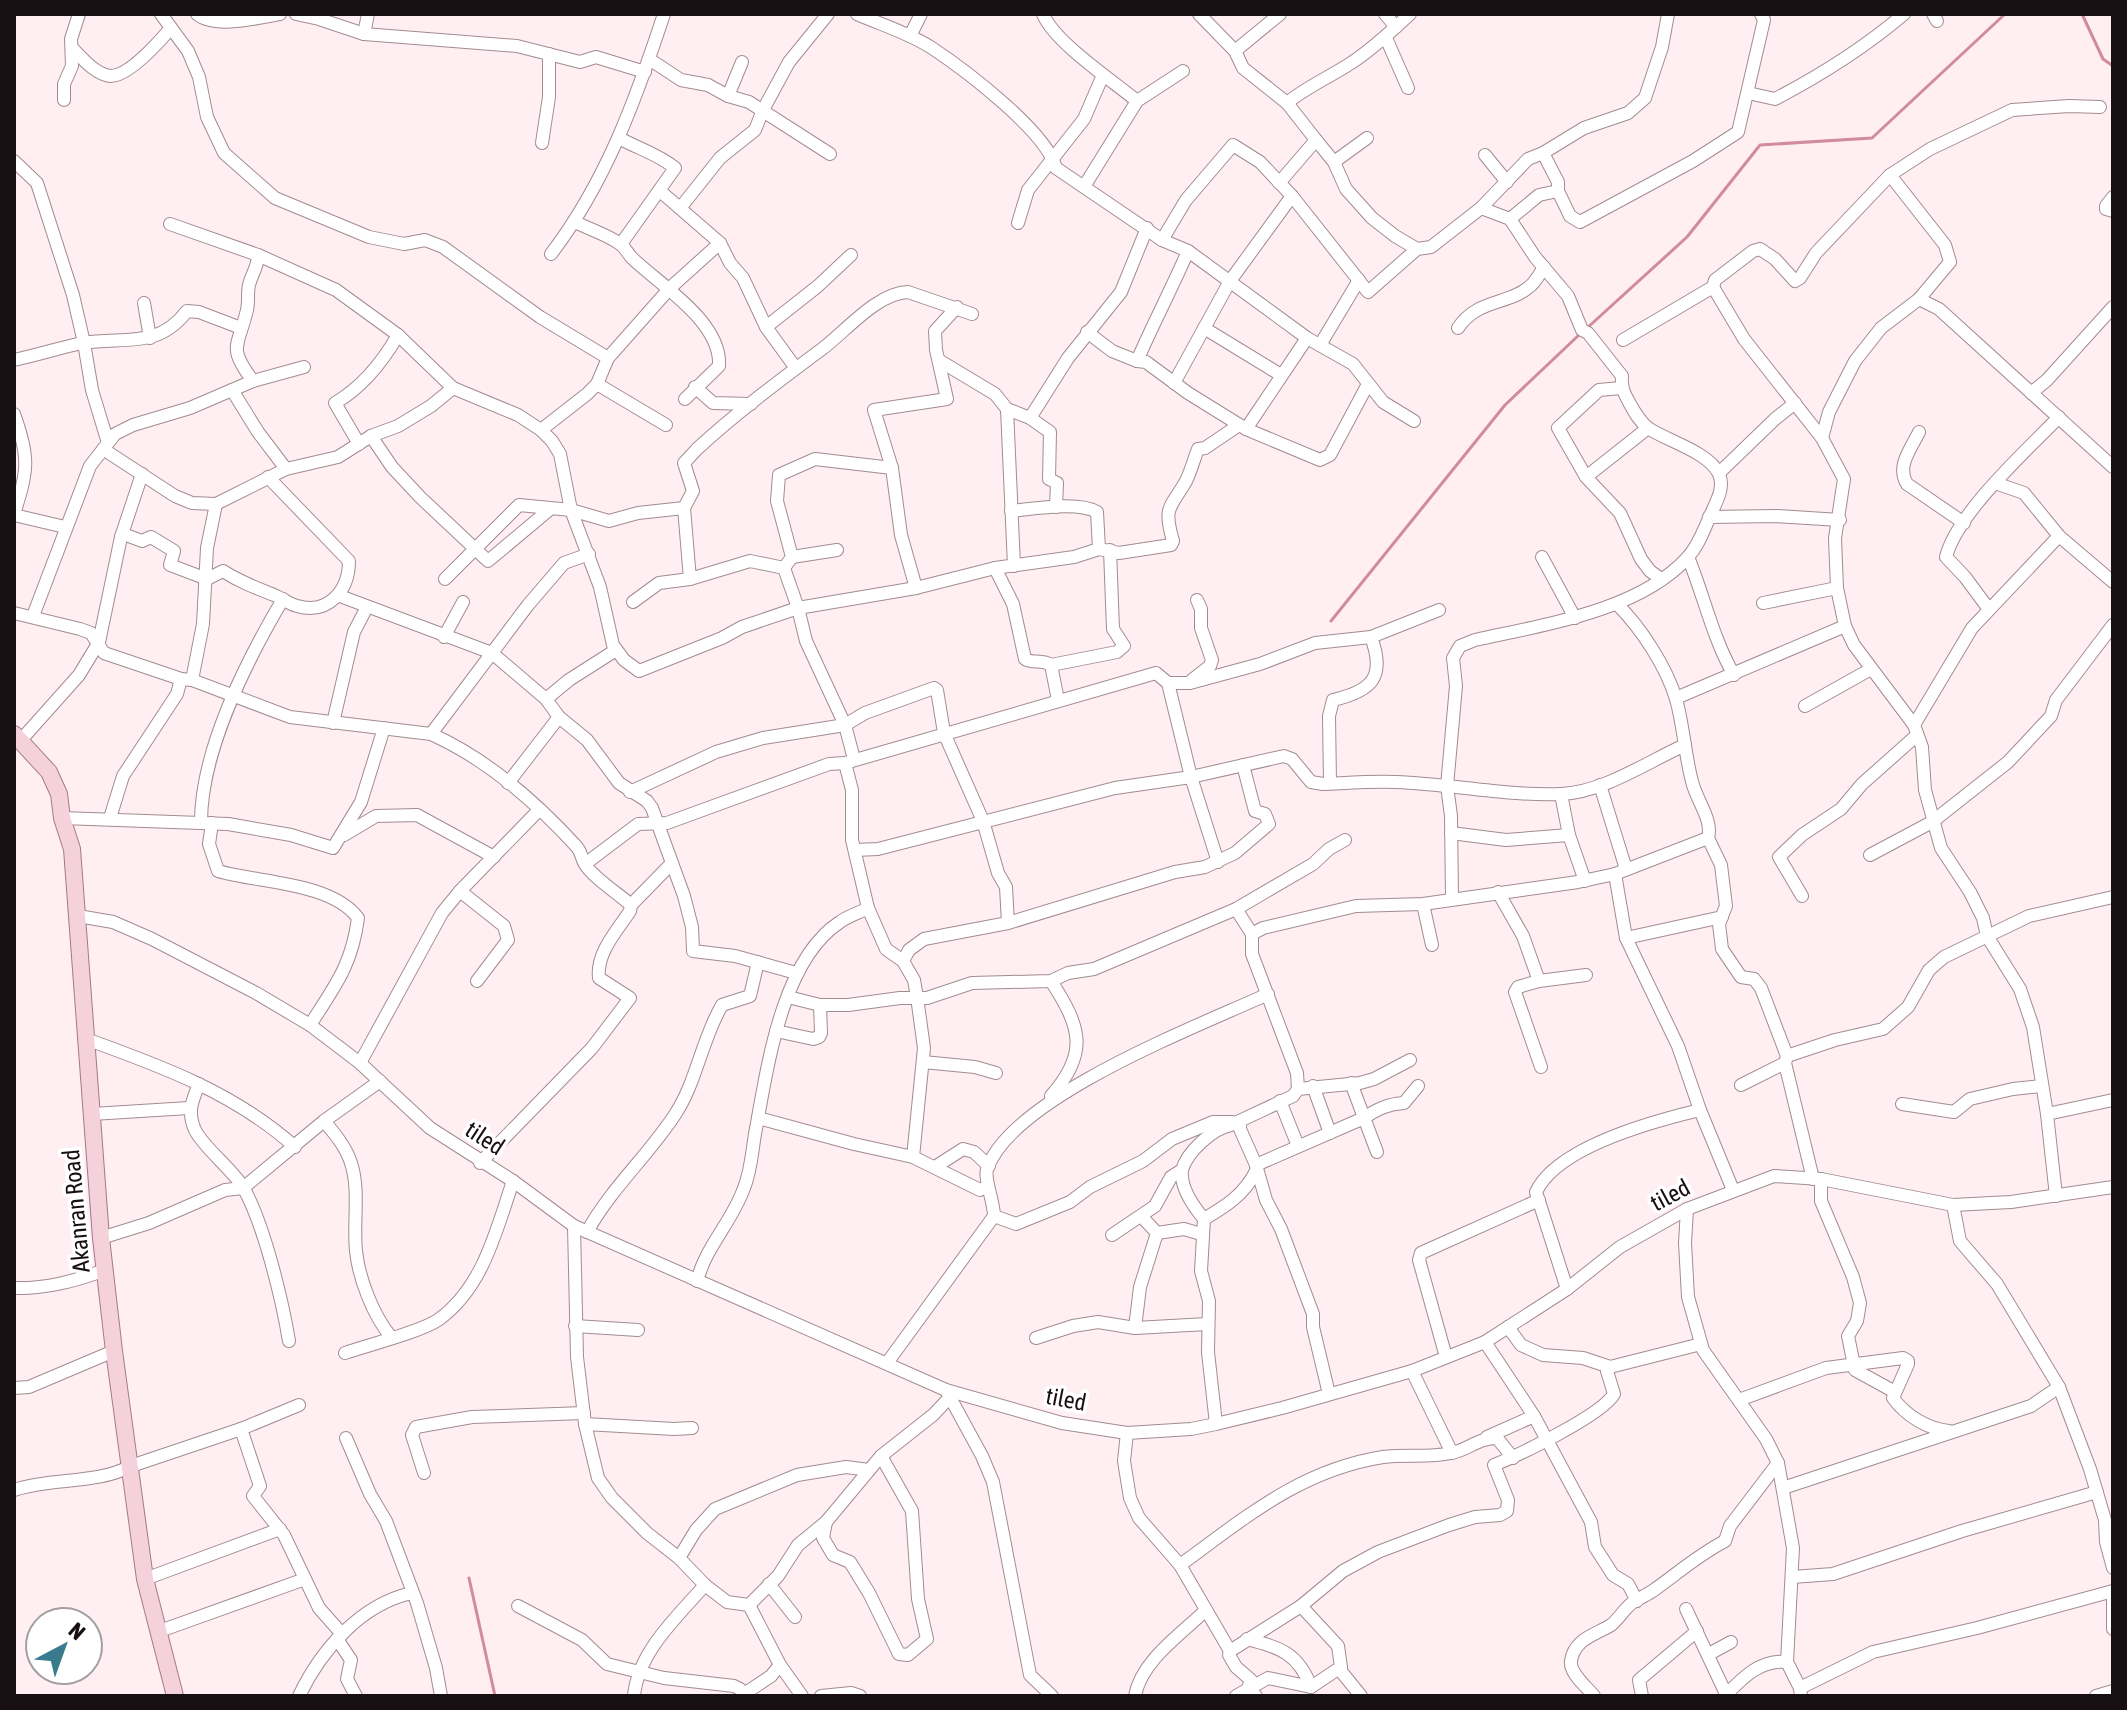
<svg xmlns="http://www.w3.org/2000/svg" width="2127" height="1710" font-family="'Asap Condensed',sans-serif">
<rect width="100%" height="100%" fill="#ffeff3"/>
<g fill="none" stroke-linecap="round" stroke-linejoin="round">
<g stroke="#d08b9f" stroke-width="3">
<path d="M2082 14 2103 59 2113 66"/>
<path d="M1586 329 1687 237 1760 145 1872 138 2005 14"/>
<path d="M1331 621 1505 405 1580 334"/>
<path d="M469 1578 495 1696"/>
</g>
<g stroke="#a38b91" stroke-width="14">
<g id="minor">
<path d="M161 14 188 51 199 77 207 117 224 153 275 198 369 237 404 244 425 240 443 247 540 317 608 358"/>
<path d="M197 14C214 29 258 18 280 14"/>
<path d="M296 14 319 19 364 34 517 46 580 62 596 57 645 72"/>
<path d="M857 14C882 25 909 33 932 48 965 70 1046 131 1056 168L1162 240 1188 251 1307 338 1353 364 1383 402 1414 421"/>
<path d="M1043 14C1054 42 1113 81 1137 101"/>
<path d="M1199 14 1235 51 1243 68 1287 103C1306 87 1330 77 1351 63 1373 49 1390 32 1410 14"/>
<path d="M1385 14 1396 27"/>
<path d="M1933 14 1937 21"/>
<path d="M364 34 368 14"/>
<path d="M910 36 921 14"/>
<path d="M1386 38 1408 88"/>
<path d="M73 49C83 59 95 74 110 76 128 77 159 42 171 28"/>
<path d="M1235 51 1280 14"/>
<path d="M649 59 681 80 708 85 728 96 749 102 830 154"/>
<path d="M1748 93 1775 99C1821 75 1864 48 1904 14"/>
<path d="M728 96 742 62"/>
<path d="M64 100V84L72 66 71 39 79 14"/>
<path d="M619 138C639 149 658 154 675 168L621 244"/>
<path d="M1316 140 1334 162 1346 189 1372 218 1395 236 1417 249 1431 247 1481 208 1528 159 1543 153 1584 128 1628 113 1645 98 1662 47 1668 14"/>
<path d="M542 143 549 97V54"/>
<path d="M1485 155 1507 182"/>
<path d="M14 161 37 183 73 295 84 343 92 390 108 443"/>
<path d="M1334 162 1367 138"/>
<path d="M1279 183 1316 140 1287 103"/>
<path d="M1085 185 1137 101 1183 71"/>
<path d="M660 191 720 243 730 263 743 278 766 327 795 367"/>
<path d="M1558 191 1570 216 1580 222 1693 161 1738 132 1764 20 1761 14"/>
<path d="M2113 197 2106 206V209L2113 211"/>
<path d="M681 207 720 158 755 130 763 110 789 62 828 14"/>
<path d="M1510 219 1539 195 1558 191V182L1543 153"/>
<path d="M575 222C589 229 608 235 620 244 625 247 628 254 632 258 660 285 722 322 719 366L685 399"/>
<path d="M1018 223 1028 190 1084 119 1103 75"/>
<path d="M170 224 258 255 336 290 398 335 453 388 518 415 541 430 552 441 560 454 571 510 600 587 613 645 624 660 639 671 722 638 742 627 798 608 916 588 995 568 1074 557 1099 549 1119 553 1171 545 1173 541C1163 506 1170 509 1186 481 1191 471 1194 459 1198 449L1205 448 1239 425"/>
<path d="M1162 240 1186 200 1233 145 1260 162 1292 196 1368 292 1417 249"/>
<path d="M1188 251C1172 288 1153 324 1137 361L1146 362 1188 393 1246 429 1320 460 1330 455 1368 384"/>
<path d="M551 254C606 182 636 99 664 14"/>
<path d="M1713 287 1744 339 1822 438 1844 479 1835 538 1837 588 1845 626 1854 645 1914 725 1922 747 1925 790 1941 848 1970 892 1983 918 1987 936 2020 989 2033 1027 2047 1114 2056 1196"/>
<path d="M1919 299 1939 309 2113 467"/>
<path d="M144 303 150 338"/>
<path d="M766 327 818 286 851 255"/>
<path d="M1204 328 1281 375"/>
<path d="M1458 328C1477 299 1508 305 1529 287 1535 283 1540 273 1544 267"/>
<path d="M1087 332 1112 351 1137 361"/>
<path d="M1623 340 1713 287 1715 280 1753 251 1760 249 1775 259 1795 281 1800 278 1816 253 1890 175 1930 149 2012 110 2069 106 2100 107"/>
<path d="M1320 345 1359 280"/>
<path d="M14 360C37 355 59 348 82 343 124 336 157 350 187 311L199 312 241 328"/>
<path d="M940 361 995 394 1007 409 1030 418 1050 432 1049 479 1057 483 1056 507"/>
<path d="M253 381C227 346 238 348 247 310 249 302 247 293 249 285 252 273 258 267 258 255"/>
<path d="M1174 383 1230 281 1292 196"/>
<path d="M597 384 666 425"/>
<path d="M695 387 713 403 751 404"/>
<path d="M1621 388 1599 390 1558 428 1586 477 1620 513 1641 559 1650 571 1661 579"/>
<path d="M232 390 258 432 286 469"/>
<path d="M2031 393 2047 380 2113 307"/>
<path d="M1007 409 1014 566"/>
<path d="M14 414C30 458 28 470 14 514"/>
<path d="M1030 418 1068 358 1121 292 1147 228"/>
<path d="M1246 429 1307 338"/>
<path d="M541 430 587 394 597 384 608 358 670 288 720 243"/>
<path d="M1919 432C1911 449 1896 466 1907 484L1964 523"/>
<path d="M371 436 392 467 420 497 488 561 549 510"/>
<path d="M1822 438 1829 412 1855 361 1881 328 1919 299 1950 262 1945 245 1890 175"/>
<path d="M359 444 335 403C361 388 383 361 398 335"/>
<path d="M103 449 175 496 192 503 216 504 286 469 338 457 371 436 398 426 431 406 453 388"/>
<path d="M1719 473 1775 419 1795 403"/>
<path d="M1586 477 1648 428"/>
<path d="M1995 483 2024 493 2059 536 2113 582"/>
<path d="M1011 511C1033 509 1078 501 1097 512L1099 549"/>
<path d="M14 515 65 527"/>
<path d="M1709 517 1776 516 1840 520"/>
<path d="M121 537 126 535 142 541 151 537 174 551 170 565 207 579 223 571C240 582 256 588 274 595 282 598 289 604 297 606 329 615 349 590 349 561L268 477"/>
<path d="M792 557 837 550"/>
<path d="M1542 557 1575 618"/>
<path d="M1688 557C1704 596 1713 639 1734 675"/>
<path d="M784 568 792 557 777 501 779 475 815 459 892 468"/>
<path d="M784 568 798 608 806 641 845 725 854 759"/>
<path d="M995 568 1013 604 1025 659C1033 664 1042 659 1051 665L1117 652 1124 646 1113 629 1110 550"/>
<path d="M445 579 519 505 571 510 609 521 638 513 684 508"/>
<path d="M690 579 684 508 693 491 684 463 697 449C736 413 779 381 822 349 846 331 877 293 908 292L972 314"/>
<path d="M916 588 901 535 892 468 874 410 947 399 936 350 935 331 957 307"/>
<path d="M340 596 492 653 546 699 559 717 587 740 619 783 647 801 652 808 684 896 692 927 693 951 735 956 796 973"/>
<path d="M633 602 659 583 690 579 750 561 784 568"/>
<path d="M1763 603 1837 588"/>
<path d="M1617 604C1641 628 1666 666 1676 699 1684 727 1685 758 1693 785 1698 802 1713 821 1708 838L1721 865 1726 906 1719 924 1722 949 1741 977 1754 979 1761 988 1787 1056 1785 1063 1813 1179"/>
<path d="M1988 608 1965 577 1946 557C1957 513 2026 451 2059 417"/>
<path d="M14 613 80 629 91 633 104 653 181 679 192 680 290 717 431 734C487 759 536 802 577 847 582 853 581 858 585 864 592 877 619 894 631 905"/>
<path d="M33 616 90 466 115 434 133 425 190 408 253 381 304 367"/>
<path d="M444 637 463 602"/>
<path d="M1051 665 1058 700"/>
<path d="M192 680 203 624 207 548 216 504"/>
<path d="M1192 680 1210 666 1212 660 1201 628V609L1197 600"/>
<path d="M1168 683H1190L1260 664 1315 643 1371 637 1439 610"/>
<path d="M1676 698 1845 626"/>
<path d="M546 699 569 680 616 650"/>
<path d="M1805 706 1871 669"/>
<path d="M333 723 354 632 367 607"/>
<path d="M1914 725 1972 628 2059 536"/>
<path d="M431 734 528 605 564 563 589 554"/>
<path d="M21 740 79 675 99 642 121 537 142 474"/>
<path d="M845 763 852 790V840L868 908 886 949 903 961 914 980 917 997 924 1048 913 1157"/>
<path d="M508 783 559 717"/>
<path d="M1330 783 1329 716 1333 700C1372 691 1386 677 1371 637"/>
<path d="M1600 785 1626 869"/>
<path d="M630 792 716 752 763 738 845 725 865 713 934 688 937 690 944 733 983 821 998 873 1006 887 1008 923"/>
<path d="M1561 794 1569 835 1585 881"/>
<path d="M62 818 228 824 291 835 333 848 361 802 384 728"/>
<path d="M110 818 123 776 177 694 181 679"/>
<path d="M201 822C201 751 247 660 283 599"/>
<path d="M212 823 209 844 218 871C259 883 331 882 358 918 352 965 335 986 310 1025"/>
<path d="M1451 833 1506 840 1569 835"/>
<path d="M344 835 376 816 417 815 494 857"/>
<path d="M855 850 878 849 1115 788 1191 777 1284 756 1292 759 1311 782 1323 784C1347 783 1372 781 1396 782 1452 784 1505 796 1561 794 1604 792 1647 762 1685 745"/>
<path d="M1870 855 1932 822 2008 762 2051 716 2056 700 2113 625"/>
<path d="M585 864 638 824 667 823 829 764 845 763 1156 673 1168 683 1191 777 1218 862"/>
<path d="M1615 874 1626 938 1678 1046 1700 1110 1733 1190"/>
<path d="M460 891 504 926 508 940 477 981"/>
<path d="M1498 892 1523 936 1539 981"/>
<path d="M1802 896 1779 857 1802 835 1841 809 1862 784 1916 736"/>
<path d="M1452 898 1451 816 1447 786 1456 686 1453 658 1460 646 1475 640C1542 625 1640 611 1688 557 1699 545 1704 529 1711 514 1716 502 1725 488 1719 474 1709 452 1667 441 1648 428 1640 422 1635 413 1630 404 1624 393 1621 388 1622 376L1588 333 1582 330 1568 296 1535 257 1510 219 1481 208"/>
<path d="M1423 904 1432 945"/>
<path d="M1236 909 1252 934V954L1297 1073 1298 1089"/>
<path d="M78 916 113 922 152 939 256 993 310 1025 360 1063 430 1128 513 1181 574 1226 946 1390 1062 1423 1127 1433 1191 1429 1216 1424 1282 1408 1412 1371 1485 1342 1567 1289 1620 1247 1687 1209 1774 1176 1821 1179 1953 1205 2011 1202 2113 1187"/>
<path d="M1252 934 1263 928 1356 906 1423 904 1578 882 1615 874 1708 838"/>
<path d="M1626 938 1722 917"/>
<path d="M903 961 909 950 924 939 1008 923 1175 872 1205 867 1235 853 1269 824 1265 814 1255 811 1243 765"/>
<path d="M788 997 820 1005H848L900 998H927L972 983 1051 981 1068 973 1094 969 1236 909 1313 864 1329 849 1345 840"/>
<path d="M776 1031 813 1039 819 1037 821 1033 820 1005"/>
<path d="M86 1039C161 1066 235 1093 295 1147"/>
<path d="M1787 1056 1835 1040 1883 1029 1908 1007 1929 970 1944 957 2029 916 2113 897"/>
<path d="M923 1062 975 1067 996 1073"/>
<path d="M360 1063 442 913 460 891 539 810"/>
<path d="M1541 1067 1515 992 1518 987 1539 981 1586 975"/>
<path d="M1351 1083 1377 1152"/>
<path d="M199 1084C192 1101 187 1112 195 1130 203 1147 231 1168 243 1187 264 1224 282 1299 289 1341"/>
<path d="M1741 1085 1785 1063"/>
<path d="M1313 1086 1330 1133"/>
<path d="M1051 1096C1089 1053 1081 1027 1051 981"/>
<path d="M1280 1101 1298 1146"/>
<path d="M1902 1104 1954 1112 1970 1099 2013 1089 2041 1086"/>
<path d="M92 1114 189 1108"/>
<path d="M2047 1114 2113 1100"/>
<path d="M758 1118 854 1144 913 1157 980 1190 988 1186"/>
<path d="M324 1121C335 1134 346 1147 351 1163 360 1190 353 1222 356 1251 359 1279 373 1315 391 1337"/>
<path d="M1240 1121V1129L1256 1165 1266 1200 1281 1229 1313 1314V1327L1329 1394"/>
<path d="M480 1163 592 1048 630 998 599 978C596 953 617 931 630 911L631 905 672 863"/>
<path d="M1256 1165 1364 1118C1377 1109 1388 1104 1404 1103L1418 1086"/>
<path d="M935 1167 963 1149 974 1152 989 1166"/>
<path d="M1182 1170C1180 1187 1193 1206 1204 1219L1201 1271 1209 1301 1208 1352 1216 1424"/>
<path d="M1821 1179V1201L1853 1277 1860 1303 1857 1321 1848 1336 1855 1370 1895 1392"/>
<path d="M1953 1205 1960 1241 1997 1284 2059 1387 2090 1469 2105 1520 2106 1542 2113 1568"/>
<path d="M1687 1209 1685 1243 1688 1297 1703 1350 1766 1439 1778 1463 1793 1548 1787 1662 1800 1688 1801 1696"/>
<path d="M994 1216 1016 1224 1070 1202 1090 1187 1143 1161 1172 1139 1213 1122H1232L1233 1124 1293 1096 1298 1089 1360 1083 1374 1079 1410 1060"/>
<path d="M1142 1217 1157 1233 1184 1229 1201 1234"/>
<path d="M1204 1219C1226 1206 1244 1195 1256 1171"/>
<path d="M574 1226 577 1357 585 1424 598 1478 612 1498 647 1533 679 1558 705 1585 727 1602 749 1605 780 1665 802 1696"/>
<path d="M587 1232C611 1188 649 1155 676 1113 697 1080 702 1039 722 1005L750 996 758 962"/>
<path d="M1112 1235 1155 1206 1171 1177 1182 1170C1187 1152 1213 1128 1231 1125"/>
<path d="M101 1238 149 1223 225 1190 243 1188 324 1121 380 1081"/>
<path d="M697 1281C706 1246 732 1222 744 1188 751 1171 752 1152 755 1134 767 1070 781 960 840 922 848 916 859 913 868 908"/>
<path d="M14 1288C46 1289 75 1281 105 1270"/>
<path d="M1567 1289 1536 1192C1557 1147 1654 1121 1700 1110"/>
<path d="M575 1326 638 1330"/>
<path d="M1508 1327 1521 1345 1543 1355 1583 1358 1610 1367 1701 1344"/>
<path d="M1135 1328 1140 1287 1157 1233"/>
<path d="M1036 1338 1073 1326 1098 1322 1135 1328 1207 1324"/>
<path d="M1485 1342 1534 1416 1591 1522 1595 1547 1613 1575 1628 1584 1637 1601"/>
<path d="M345 1353C368 1345 420 1332 438 1320 483 1288 496 1231 513 1181"/>
<path d="M1446 1357 1419 1260 1421 1253 1539 1200"/>
<path d="M887 1363 994 1216C994 1201 984 1180 987 1169 1013 1096 1199 1026 1268 994"/>
<path d="M1412 1371 1452 1453"/>
<path d="M14 1388 29 1387 114 1351"/>
<path d="M946 1390 982 1456 993 1482 1030 1675 1052 1696"/>
<path d="M1739 1400 1826 1368 1903 1358 1908 1361V1364L1893 1398C1906 1416 1928 1429 1949 1431"/>
<path d="M585 1424 674 1429 692 1428"/>
<path d="M241 1429 260 1486 253 1496 284 1535 319 1608 342 1634"/>
<path d="M1127 1433 1124 1461 1130 1498 1139 1518 1180 1565 1230 1651 1301 1606 1343 1571 1378 1552 1449 1525 1475 1517 1500 1515 1507 1511 1508 1500 1494 1465C1519 1455 1602 1415 1614 1394L1607 1371 1610 1367"/>
<path d="M1487 1437 1534 1416"/>
<path d="M346 1438 370 1494 386 1521 417 1603 436 1668 441 1696"/>
<path d="M424 1473 412 1435 416 1427 472 1417 584 1413"/>
<path d="M1783 1488 2031 1406 2059 1387"/>
<path d="M14 1490C53 1477 95 1485 131 1466L241 1429 299 1405"/>
<path d="M826 1522 823 1538 833 1555 850 1562 869 1593 899 1654 908 1655 927 1639 918 1599 912 1511 881 1456"/>
<path d="M679 1558 696 1530 715 1509 797 1475 846 1467 869 1470"/>
<path d="M1180 1565C1245 1518 1300 1470 1383 1457 1405 1454 1429 1458 1451 1453 1468 1450 1478 1438 1497 1438L1513 1458"/>
<path d="M1792 1577 1833 1574 1962 1531 2097 1492"/>
<path d="M145 1579 280 1529"/>
<path d="M769 1584 795 1617"/>
<path d="M2113 1595V1629"/>
<path d="M749 1605 778 1576 798 1545 826 1522 881 1456 933 1415 950 1397"/>
<path d="M518 1606 582 1640 607 1664 664 1678 734 1686 740 1689 744 1696"/>
<path d="M1301 1606 1338 1646 1341 1667 1311 1687"/>
<path d="M1686 1609 1726 1694"/>
<path d="M157 1632 305 1579"/>
<path d="M337 1639 351 1660 347 1679 356 1696"/>
<path d="M1247 1639C1281 1648 1298 1653 1311 1687"/>
<path d="M1230 1651 1229 1655 1236 1667 1251 1680 1248 1688 1256 1696"/>
<path d="M1709 1654 1731 1642"/>
<path d="M1340 1670 1361 1696"/>
<path d="M1800 1688 1873 1652 1977 1628 2113 1591"/>
<path d="M744 1694 771 1676 780 1665"/>
<path d="M299 1696C321 1650 361 1604 412 1593"/>
<path d="M634 1696C638 1652 677 1617 705 1585"/>
<path d="M821 1696 851 1693 860 1696"/>
<path d="M1135 1696C1141 1661 1181 1634 1206 1610"/>
<path d="M1236 1696 1268 1678 1311 1687"/>
<path d="M1594 1696C1587 1687 1569 1673 1571 1661 1574 1639 1595 1635 1611 1625 1618 1620 1624 1609 1632 1603 1639 1598 1647 1595 1654 1590 1678 1573 1698 1555 1725 1541L1730 1526 1778 1463"/>
<path d="M1642 1696 1639 1680 1697 1631"/>
<path d="M1725 1696C1743 1677 1761 1659 1787 1662"/>
<path d="M2096 1696 2113 1691"/>
</g>
</g>
<g stroke="#a37a85" stroke-width="18">
<path id="major" d="M14 734 49 772 59 794 62 818 72 849 101 1238 114 1351 145 1579 175 1696"/>
</g>
<use href="#minor" stroke="#fff" stroke-width="12"/>
<use href="#major" stroke="#f5d1db" stroke-width="16"/>
</g>
<g text-anchor="middle" dominant-baseline="central" stroke-width="7" stroke-linejoin="round" paint-order="stroke">
<g font-size="24" fill="#180f12" stroke="#fff">
<text transform="translate(485 1138) rotate(33)">tiled</text>
<text transform="translate(1670 1195) rotate(-28)">tiled</text>
<text transform="translate(76 1211) rotate(-95)">Akanran Road</text>
<text transform="translate(1066 1399) rotate(11)">tiled</text>
</g>
</g>
<rect width="2127" height="1710" fill="none" stroke="#180f12" stroke-width="32"/>
<g transform="translate(64 1646) rotate(41)"><circle r="38" fill="#ffffff" stroke="#a39fa0" stroke-width="2"/>
<path d="M0-6L14 30L0 20L-14 30Z" fill="#397b8c"/>
<text y="-12" font-size="22" font-weight="bold" text-anchor="middle" fill="#180f12">N</text>
</g>
</svg>
